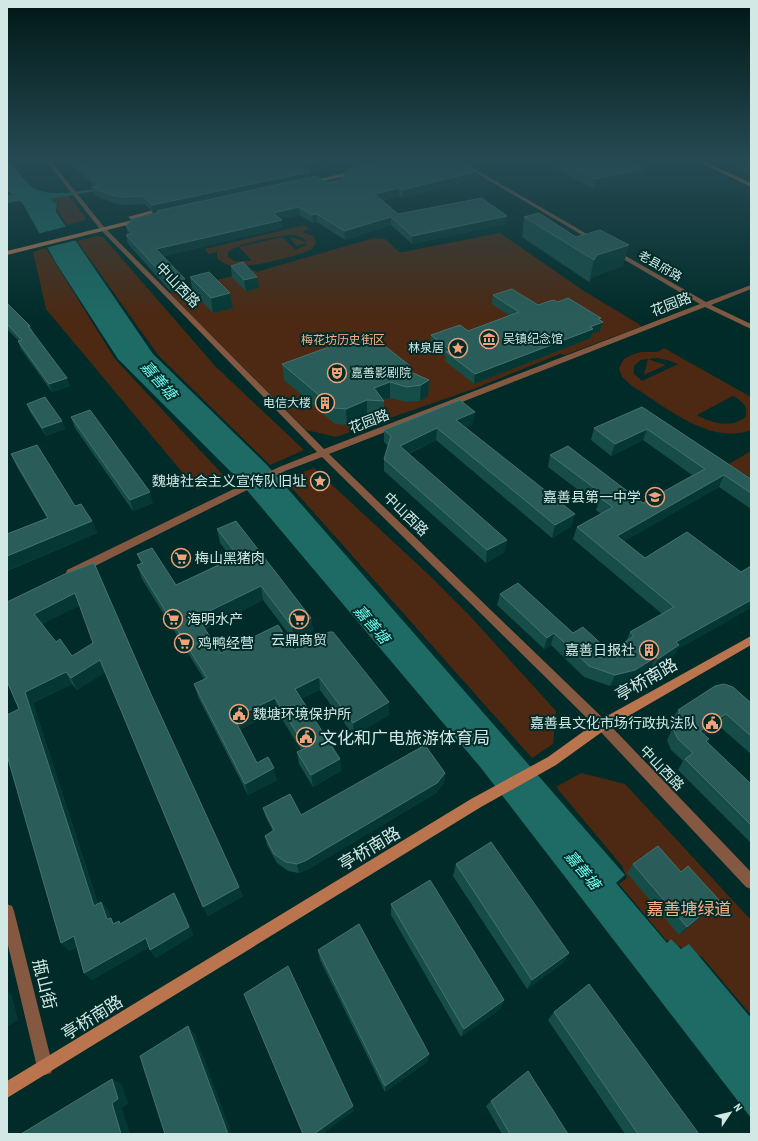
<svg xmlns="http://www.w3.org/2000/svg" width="758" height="1141" font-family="'Archivo Narrow','Noto Sans SC',sans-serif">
<rect width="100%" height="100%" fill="#002b28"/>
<g fill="#4d2812" fill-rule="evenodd">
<path d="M68 195 86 218V220L67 225 58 211V204L50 199Z"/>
<path d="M305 225 310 229 302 232 313 236 315 240C316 243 315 245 313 248 305 255 255 266 243 266 234 267 224 265 217 258V252L209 254 205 249ZM294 235 303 238 307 242 290 237 296 246 306 243V245L296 250 282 237 239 247 252 261H235L228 257V252C238 243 280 235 294 235Z"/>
<path d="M500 233 584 291 642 326 565 355 560 354 476 388 336 437 306 430 169 293 254 270 256 272 374 238 385 239 399 252H403Z"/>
<path d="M97 236 103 237 216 367 304 450 270 465 158 355 77 241Z"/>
<path d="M46 248 115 359 224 476 197 490 46 309 33 252Z"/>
<path d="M664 348 751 397V430C710 446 665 406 632 386L622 377 619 368 624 359 631 355 641 352H658ZM656 358 667 360 678 364 642 381 634 374V366L641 360ZM733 396C741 400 748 406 746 416 734 429 710 423 697 415Z"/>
<path d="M648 359 666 365 644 375Z"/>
<path d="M751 451V478L729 464Z"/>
<path d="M314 468 429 575 471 617 556 711 553 744 532 758 284 479Z"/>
<path d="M581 773 625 784 751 920V1015L702 957 666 940 619 884 627 878 622 866 556 787Z"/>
</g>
<path fill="#1d6b64" d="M7 161C18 167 24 184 36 189 59 200 98 185 125 186L50 199 57 204 56 212 153 354 267 465 625 875 616 883 667 943 671 939 681 949 689 944 751 1018V1118L481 768 235 476 118 359 56 263 23 204 7 190Z"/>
<path fill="#002b28" d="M68 226 77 240 45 248 37 234Z"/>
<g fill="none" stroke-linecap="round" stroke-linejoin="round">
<path fill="#1d6b64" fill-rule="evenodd" d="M33 191 38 192 40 195 38 198 7 203V195Z"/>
<g fill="#845841" fill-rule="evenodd">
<path d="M46 161H51L104 227 324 449 700 304 613 253V251H617L706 302 751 285V289L711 305 751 324V329L705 307 329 454 606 721 751 872V889L746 887 598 729 322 457 285 471 75 576H67L66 573 67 570 279 467 317 452 100 229Z"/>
<path d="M456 161H461L599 241 594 242Z"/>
<path d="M7 904 12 906 14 911 53 1067 51 1073 45 1075 39 1073 37 1067 7 941Z"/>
</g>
<g fill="#bb754e" fill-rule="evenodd">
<path d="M697 161H703L751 183V187Z"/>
<path d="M358 170 360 173 309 184 306 182Z"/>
<path d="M164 207 167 209 166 210 131 219 128 217Z"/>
<path d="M141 218 144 220 143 221 7 255V251Z"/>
<path d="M751 636V645L606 729 556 765 481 807 7 1098V1081L471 799 548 757 598 721Z"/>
</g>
</g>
<g fill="#164d48" fill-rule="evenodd">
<path d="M68 161H458L478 171 477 179 402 198 399 196 382 201 398 214 506 224 412 244 391 225 345 240 317 222 313 223 300 215 281 219 282 228 163 256 186 288 171 292 128 244 126 235H128L126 226 157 214V212L153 213 145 204 125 205 113 203 94 195 92 187 94 186ZM352 162V168L342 180 327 183 310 177 309 171Z"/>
<path d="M465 161H490L487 162V164L473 166Z"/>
<path d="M558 161H628L641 178 594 189 557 169Z"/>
<path d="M723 161H751V174Z"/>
<path d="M524 217 576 237 623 266 593 277 589 282 522 237Z"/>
<path d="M231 266 259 288 246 291 232 277Z"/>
<path d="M190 277 230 293 233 308 213 313 193 292Z"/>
<path d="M493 295 538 305 558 302 603 322 600 331 592 334 591 338 474 384 445 361 446 356 430 344 431 335 468 331 510 316 492 304Z"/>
<path d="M7 303 30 326 33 332 70 386 52 392 21 349 18 341H19L7 329Z"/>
<path d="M282 364 408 370 429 380 428 396 420 401 407 402 390 398 383 400 384 401V417L367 416 347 425 335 424 284 380Z"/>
<path d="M27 404 62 421 65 429 46 436 30 412Z"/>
<path d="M642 407 751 479V509L719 487 624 541 645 558 687 532 677 650 673 657 653 670 651 668 630 682 610 686 584 677 551 645 544 649 497 605 500 594 610 652 626 642 630 632 662 614 573 539 577 527 601 514 596 510 598 505 548 467 550 455 643 503 692 475 643 440 611 456 591 440 594 428Z"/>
<path d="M71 417 153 503 133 511 75 428Z"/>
<path d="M473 424 466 427 572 526 552 538 436 440 409 454 505 552 486 563 384 471V459L388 446 384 442V430Z"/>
<path d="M11 454 92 521 97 533 7 571V534L47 518 17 467Z"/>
<path d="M217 529 311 618 313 631 294 641 263 600 205 629 221 653 294 650 389 715 354 736 320 690 301 699 340 759 341 771 313 787 299 764 297 752 301 750 277 711 239 730 257 763 277 780 248 795 198 697 194 684 204 679 142 579 137 565 141 564 137 554 176 585 232 558 220 543Z"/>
<path d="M67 573 150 692 243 896 208 916 105 672 77 690 72 684 33 703 98 904 101 902 108 910 111 919 114 923 119 921 121 924 179 901 193 935 156 958 150 950 149 947 92 980 84 973 77 947 69 951 19 709 7 681ZM80 605 93 643 72 656 56 642 42 624Z"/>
<path d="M751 703V754L718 725 704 735 706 742 751 784V843L678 770 683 761 671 750 667 740 671 732 669 728 673 722 671 721 678 710Z"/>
<path d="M445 773 444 783 436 793 307 870 299 873 288 871 277 863 267 845 265 836 273 831 266 818 263 808 301 815Z"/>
<path d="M456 864 569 953 563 963 527 989 453 876Z"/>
<path d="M633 864 681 872 711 909 679 935 627 873Z"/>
<path d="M391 904 504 1000 500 1009 461 1037 391 915Z"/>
<path d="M318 950 428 1061 385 1092 320 960Z"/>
<path d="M554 1012 699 1134H625L548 1020Z"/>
<path d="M491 1101 568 1134H502L486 1106Z"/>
</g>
<g fill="#053834">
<path d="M319 161H356L300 173V165Z"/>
<path d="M360 161H395L352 170V163Z"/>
<path d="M474 161H490L487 162V164L473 166Z"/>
<path d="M643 168 641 178 594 189 596 179Z"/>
<path d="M478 171 477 179 402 198V190Z"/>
<path d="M310 172V179L157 211V212L153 213 152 205Z"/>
<path d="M399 188V196L375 202V194Z"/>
<path d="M299 207 300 215 274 221 273 213Z"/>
<path d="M317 214V222L313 223 312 215Z"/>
<path d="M507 216 506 224 412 244V236Z"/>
<path d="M391 217V225L345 240 344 231Z"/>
<path d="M282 220V228L158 258 156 249Z"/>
<path d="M629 245 623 266 593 277 589 282 594 260 597 255Z"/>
<path d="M257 277 259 288 246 291 244 280Z"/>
<path d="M185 279 186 288 171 292 170 283Z"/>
<path d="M230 293 233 308 213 313 211 298Z"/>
<path d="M601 318 600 323 603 322 600 331 592 334 591 338 474 384 475 374 590 327 598 319Z"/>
<path d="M67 378 70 386 52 392 49 384Z"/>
<path d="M429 380 428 396 420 401 421 385Z"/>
<path d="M390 382V398L380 401 374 388Z"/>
<path d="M367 400V416L347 425 346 409Z"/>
<path d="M475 412 473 424 455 432 456 420Z"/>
<path d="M62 421 65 429 46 436 42 428Z"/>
<path d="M437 428 436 440 400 458V446Z"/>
<path d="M647 429 643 440 611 456 615 444Z"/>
<path d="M724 475 719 487 613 548 617 536Z"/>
<path d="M150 492 153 503 133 511 130 500Z"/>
<path d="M575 514 572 526 552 538 555 525Z"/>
<path d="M92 521 97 533 8 570 7 568V556Z"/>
<path d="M507 540 505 552 486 563 487 550Z"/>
<path d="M261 586 263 600 201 630 197 617Z"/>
<path d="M75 593 81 605 40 625 34 614Z"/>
<path d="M751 600V608L677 650 673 657 653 670 658 659 676 642Z"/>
<path d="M311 618 313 631 294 641 292 627Z"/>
<path d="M554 633 551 645 544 649 547 638Z"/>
<path d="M656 657 651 668 630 682 610 686 615 675Z"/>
<path d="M100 660 106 672 77 690 71 678Z"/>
<path d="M66 672 72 684 33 703 101 914 94 906 25 692Z"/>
<path d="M319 677 320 690 297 701 295 689Z"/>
<path d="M275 698 277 711 237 731 234 718Z"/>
<path d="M389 702V715L354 736 353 723Z"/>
<path d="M726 714 718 725 693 742 700 731Z"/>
<path d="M340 759 341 771 313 787 311 775Z"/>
<path d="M274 768 277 780 248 795 245 784Z"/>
<path d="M445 773 444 783 436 793 307 870 299 873 297 864Z"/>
<path d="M239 887 243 896 208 916 203 907Z"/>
<path d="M174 893 179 901 193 935 156 958 150 950Z"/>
<path d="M719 900 711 909 679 935 687 927Z"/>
<path d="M101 902 108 910 111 919 117 926 119 932 107 919Z"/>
<path d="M74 936 82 944 69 951 61 943Z"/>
<path d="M146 938 152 946 92 980 84 973Z"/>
<path d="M569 953 563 963 527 989 532 980Z"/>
<path d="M7 991 12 995 18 1020 7 1027Z"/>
<path d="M504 1000 500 1009 461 1037 464 1029Z"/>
<path d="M188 1026 195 1034 232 1134H228Z"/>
<path d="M429 1054 428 1061 385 1092V1086Z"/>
<path d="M112 1079 122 1084 128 1104 122 1108 130 1134H121L112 1103Z"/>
<path d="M353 1106 354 1111 322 1134H314Z"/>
</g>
<g fill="#2a5d59" stroke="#45736f" fill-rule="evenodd">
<path d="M74 161H319L300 165 310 172 152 205 143 196 123 197 111 195 92 187 99 185Z"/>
<path d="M353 161H360L352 163Z"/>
<path d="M384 161H458L478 171 402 190 399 188 375 194 398 214 482 198 507 216 412 236 391 217 344 231 317 214 312 215 299 207 273 213 282 220 156 249 185 279 170 283 126 235 132 234 126 226 132 219 159 213 157 211 316 176 327 183 342 180 347 169Z"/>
<path d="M562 161H628L643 168 596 179Z"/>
<path d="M539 213 576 237 600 230 629 245 597 255 594 260 524 217Z"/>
<path d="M243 262 257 277 244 280 231 266Z"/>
<path d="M209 272 230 293 211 298 190 277Z"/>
<path d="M512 289 538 305 553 300 558 302 568 298 601 318 598 319 603 322 590 327 593 329 475 374 446 352 450 350 431 335 460 325 468 331 519 312 493 295Z"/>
<path d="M7 303 30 326H28L67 378 49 384 18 341 22 340 7 324Z"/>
<path d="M368 333 409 365 406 370 429 380 421 385 407 387 390 382 374 388 384 401 367 400 346 409 334 408 282 364Z"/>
<path d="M45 397 62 421 42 428 27 404Z"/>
<path d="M460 400 475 412 456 420 575 514 555 525 437 428 400 446 507 540 487 550 384 459 391 436 384 430Z"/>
<path d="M642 407 751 479V493L724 475 617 536 645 558 687 532 741 572 751 566V600L676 642 679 645 658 659 656 657 635 670 615 675 589 666 554 633 547 638 500 594 518 583 573 633 583 627 610 652 634 636 630 632 674 607 577 527 613 507 600 498 605 496 550 455 568 446 643 503 705 469 647 429 615 444 594 428Z"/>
<path d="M90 410 150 492 130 500 71 417Z"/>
<path d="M37 445 75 506 81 504 92 521 7 556V534L48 518 11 454Z"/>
<path d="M236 521 311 618 292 627 261 586 197 617 221 653 278 625 294 650 329 632H333L389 702 353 723 319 677 295 689 340 759 311 775 297 752 306 748 275 698 234 718 257 763 268 757 274 768 245 784 194 684 207 678 137 565 143 563 137 554 152 548 176 585 238 556 217 529Z"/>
<path d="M94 563 150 692 239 887 203 907 100 660 71 678 66 672 25 692 94 906 101 902 107 919 111 918 113 924 119 921 120 924 174 893 189 927 150 950 146 938 84 973 74 936 61 943 7 755V715L19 709 7 681V602L67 573ZM75 593 93 643 72 656 60 639 56 642 34 614Z"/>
<path d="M724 684 733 687 751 703V736L726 714 700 731 709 739 706 741 751 784V825L685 759 693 753 678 739 673 729 679 724 675 717 680 712 678 710 715 686Z"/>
<path d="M425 745 445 773 437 783 305 861 297 864 286 862 274 854 265 836 274 830 263 808 290 794 301 815Z"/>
<path d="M491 842 569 953 532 980 456 864Z"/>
<path d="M658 846 681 872 688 866 719 900 687 927 633 864Z"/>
<path d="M430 880 504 1000 464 1029 391 904Z"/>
<path d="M359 924 429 1054 385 1086 318 950Z"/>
<path d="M288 966 353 1106 314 1134H303L244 994Z"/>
<path d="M589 984 699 1134H638L554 1012Z"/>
<path d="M188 1026 228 1134H165L140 1056Z"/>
<path d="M528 1071 568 1134H510L491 1101Z"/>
<path d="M112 1079 118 1099 112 1103 121 1134H21Z"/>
</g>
<linearGradient id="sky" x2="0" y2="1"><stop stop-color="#001816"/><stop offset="0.5" stop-color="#264a53"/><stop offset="1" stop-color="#264a53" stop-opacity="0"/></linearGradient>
<rect width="758" height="321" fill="url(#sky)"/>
<defs>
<g id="museum-ring" transform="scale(1)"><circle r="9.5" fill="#002b28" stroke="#f0a279" stroke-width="1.5"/><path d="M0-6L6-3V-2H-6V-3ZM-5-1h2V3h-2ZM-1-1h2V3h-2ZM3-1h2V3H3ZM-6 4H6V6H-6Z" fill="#f0a279"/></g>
<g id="sight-ring" transform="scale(1)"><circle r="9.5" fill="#002b28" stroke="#f0a279" stroke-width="1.5"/><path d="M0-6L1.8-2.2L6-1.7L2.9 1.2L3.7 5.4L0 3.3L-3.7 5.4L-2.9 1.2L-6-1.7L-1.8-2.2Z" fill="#f0a279"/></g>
<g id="theatre-ring" transform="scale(1)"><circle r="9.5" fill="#002b28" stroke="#f0a279" stroke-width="1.5"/><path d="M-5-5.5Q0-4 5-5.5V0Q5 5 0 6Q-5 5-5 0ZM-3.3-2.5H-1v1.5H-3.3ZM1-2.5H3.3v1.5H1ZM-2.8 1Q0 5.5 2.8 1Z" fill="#f0a279"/></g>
<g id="building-ring" transform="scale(1)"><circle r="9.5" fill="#002b28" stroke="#f0a279" stroke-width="1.5"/><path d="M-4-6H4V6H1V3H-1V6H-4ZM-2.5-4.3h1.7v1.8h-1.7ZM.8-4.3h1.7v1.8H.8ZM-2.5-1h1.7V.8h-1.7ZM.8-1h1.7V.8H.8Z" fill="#f0a279"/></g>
<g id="school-ring" transform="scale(1)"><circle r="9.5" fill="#002b28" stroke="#f0a279" stroke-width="1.5"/><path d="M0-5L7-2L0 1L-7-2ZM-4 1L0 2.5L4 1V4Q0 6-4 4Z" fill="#f0a279"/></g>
<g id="supermarket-ring" transform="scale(1)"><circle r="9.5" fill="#002b28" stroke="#f0a279" stroke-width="1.5"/><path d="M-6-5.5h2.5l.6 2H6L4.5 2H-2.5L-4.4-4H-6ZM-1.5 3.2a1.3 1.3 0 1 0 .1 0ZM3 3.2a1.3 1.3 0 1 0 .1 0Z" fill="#f0a279"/></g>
<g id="civic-ring" transform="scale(1)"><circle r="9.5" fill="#002b28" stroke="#f0a279" stroke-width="1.5"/><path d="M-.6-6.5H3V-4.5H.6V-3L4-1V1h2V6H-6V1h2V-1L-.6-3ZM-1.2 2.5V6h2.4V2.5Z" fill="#f0a279"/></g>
</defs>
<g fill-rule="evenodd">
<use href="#museum-ring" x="489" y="339"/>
<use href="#sight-ring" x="458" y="348"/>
<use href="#theatre-ring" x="337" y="373"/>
<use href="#building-ring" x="325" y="403"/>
<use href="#sight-ring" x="320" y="481"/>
<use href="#school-ring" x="655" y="497"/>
<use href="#supermarket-ring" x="181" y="558"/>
<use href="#supermarket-ring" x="173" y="619"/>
<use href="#supermarket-ring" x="299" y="619"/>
<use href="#supermarket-ring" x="184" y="643"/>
<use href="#building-ring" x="649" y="650"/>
<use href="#civic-ring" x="239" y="714"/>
<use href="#civic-ring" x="712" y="723"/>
<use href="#civic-ring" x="306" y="737"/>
</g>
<g text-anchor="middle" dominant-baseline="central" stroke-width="4" stroke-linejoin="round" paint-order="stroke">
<g font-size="12" fill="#d2e8e5" stroke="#002b28">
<text transform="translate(660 266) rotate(30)">老县府路</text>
</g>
<g font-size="12" fill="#d2e8e5" stroke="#002b28" text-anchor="start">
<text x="503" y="339">吴镇纪念馆</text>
<text x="444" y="348" text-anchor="end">林泉居</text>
<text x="351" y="373">嘉善影剧院</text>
<text x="311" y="403" text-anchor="end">电信大楼</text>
</g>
<g font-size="12" fill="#f6af89" stroke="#002b28">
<text x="343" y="340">梅花坊历史街区</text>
</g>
<g font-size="14" fill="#d2e8e5" stroke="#002b28">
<text transform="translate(178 285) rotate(46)">中山西路</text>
<text transform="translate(671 304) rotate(-21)">花园路</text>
<text transform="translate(369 421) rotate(-21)">花园路</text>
<text transform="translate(406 514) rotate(44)">中山西路</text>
<text transform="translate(662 768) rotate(46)">中山西路</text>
</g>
<g font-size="14" fill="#d2e8e5" stroke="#002b28" text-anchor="end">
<text x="306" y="481">魏塘社会主义宣传队旧址</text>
<text x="641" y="497">嘉善县第一中学</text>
<text x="195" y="558" text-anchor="start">梅山黑猪肉</text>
<text x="187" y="619" text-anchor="start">海明水产</text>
<text x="299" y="640" text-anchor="middle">云鼎商贸</text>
<text x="198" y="643" text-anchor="start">鸡鸭经营</text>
<text x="635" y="650">嘉善日报社</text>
<text x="253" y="714" text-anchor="start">魏塘环境保护所</text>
<text x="698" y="723">嘉善县文化市场行政执法队</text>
</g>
<g font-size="15" font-style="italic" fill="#6ef9ec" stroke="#002b28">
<text transform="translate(159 380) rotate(49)">嘉善塘</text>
<text transform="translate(372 624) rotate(49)">嘉善塘</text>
<text transform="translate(583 870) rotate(50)">嘉善塘</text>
</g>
<g font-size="17" fill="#d2e8e5" stroke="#002b28">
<text transform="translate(646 679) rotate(-30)">亭桥南路</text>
<text transform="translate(369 848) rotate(-31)">亭桥南路</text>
<text transform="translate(45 984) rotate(76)">甁山街</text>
<text transform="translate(92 1017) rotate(-32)">亭桥南路</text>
</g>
<g font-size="17" fill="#d2e8e5" stroke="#002b28" text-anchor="start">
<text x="320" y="737">文化和广电旅游体育局</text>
</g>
<g font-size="17" fill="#f6af89" stroke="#002b28">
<text x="689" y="908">嘉善塘绿道</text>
</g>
</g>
<rect width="758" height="1141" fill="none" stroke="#d2e8e5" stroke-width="16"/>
<g transform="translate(730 1113) rotate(55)" stroke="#002b28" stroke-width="3" paint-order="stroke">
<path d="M0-3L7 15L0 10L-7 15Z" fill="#d2e8e5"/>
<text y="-6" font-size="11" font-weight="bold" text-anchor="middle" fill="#d2e8e5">N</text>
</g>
</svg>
